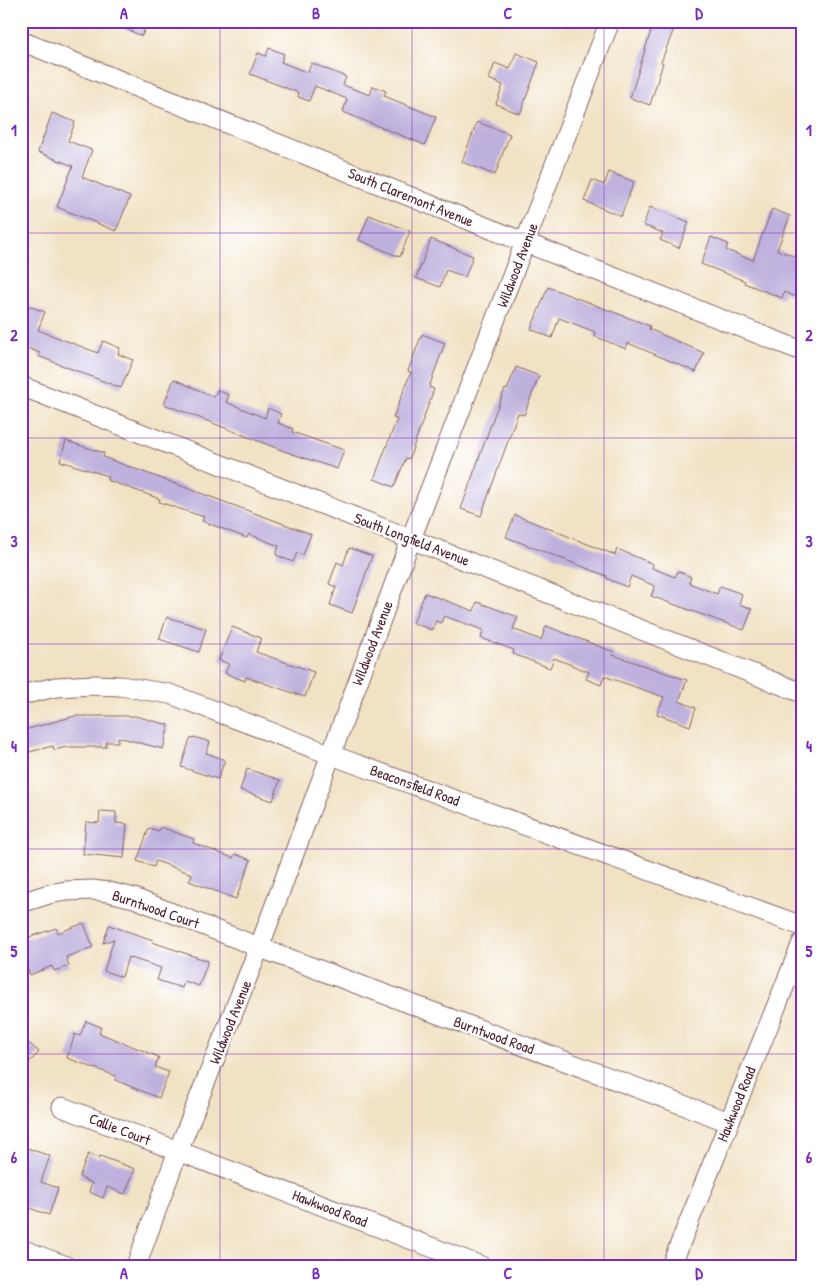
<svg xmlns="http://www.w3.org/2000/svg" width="823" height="1287" font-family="'Patrick Hand',sans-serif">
<rect width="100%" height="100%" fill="#fff"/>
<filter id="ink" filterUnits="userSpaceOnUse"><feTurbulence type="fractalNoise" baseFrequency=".02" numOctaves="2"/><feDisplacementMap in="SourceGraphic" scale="10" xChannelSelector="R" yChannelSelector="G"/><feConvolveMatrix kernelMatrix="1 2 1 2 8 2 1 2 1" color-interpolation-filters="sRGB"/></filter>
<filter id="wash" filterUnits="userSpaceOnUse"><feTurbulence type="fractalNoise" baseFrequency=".0096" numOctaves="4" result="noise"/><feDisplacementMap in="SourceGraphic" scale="20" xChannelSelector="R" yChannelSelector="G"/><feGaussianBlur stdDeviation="1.12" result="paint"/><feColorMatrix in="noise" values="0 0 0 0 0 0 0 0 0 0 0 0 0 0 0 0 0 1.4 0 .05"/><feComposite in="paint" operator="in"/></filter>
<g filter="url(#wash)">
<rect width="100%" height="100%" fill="#f1e2c4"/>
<g id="blocks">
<g fill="#beb1dd">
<path d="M107 21H148L142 36Z"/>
<path d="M654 21H677L661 62 663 63 650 105 630 98Z"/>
<path d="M269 48 284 54 281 62 308 73 311 63 346 77 343 85 370 95 373 86 386 91 384 96 436 117 425 145 343 112 347 99 315 86 309 101 298 97 299 93 250 74 258 53 266 56Z"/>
<path d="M516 53 539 62 520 114 496 104 503 85 489 79 495 63 510 69Z"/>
<path d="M52 113 75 122 68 141 92 150 82 177 130 197 116 231 57 207 73 166 38 152Z"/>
<path d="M477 122 510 134 495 175 462 162Z"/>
<path d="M609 172 634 182 621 216 584 201 592 180 604 185Z"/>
<path d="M650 207 689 222 679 248 660 240 663 233 643 225Z"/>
<path d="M772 209 790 216 777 250 802 259V299L784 292 782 298 744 283 745 281 701 264 711 237 728 244 726 250 753 260Z"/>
<path d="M369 215 410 231 400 257 359 240Z"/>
<path d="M431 239 473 256 465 277 446 270 440 287 416 278Z"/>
<path d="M548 287 650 326 649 329 704 353 696 372 628 343 626 349 594 336 595 332 559 318 552 338 531 329Z"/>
<path d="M21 303 45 312 38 330 98 353 103 341 120 348 118 354 133 360 121 388 38 356 40 353 21 346Z"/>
<path d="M422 334 445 343 429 387 434 389 409 459 406 458 394 487 374 479 397 419 393 418 411 372 408 371Z"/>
<path d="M516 367 539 376 524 415 518 413 481 516 461 509 495 413 505 389 507 390Z"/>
<path d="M174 379 214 397 217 390 229 395 226 402 265 418 268 408 281 414 278 423 293 429 292 432 344 450 337 469 284 451 164 404Z"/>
<path d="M66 441 104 453 103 457 311 534 303 555 297 553 293 562 276 555 279 546 249 534 247 538 202 521 204 517 159 502 160 499 107 480 108 476 60 461Z"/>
<path d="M515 515 615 555 617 549 653 564 652 568 675 577 678 571 691 577 689 583 717 594 720 586 742 594 739 604 752 609 744 630 651 596 655 586 631 576 627 587 606 578 607 576 506 537Z"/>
<path d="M349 548 372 556 352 613 330 605 336 587 329 584 337 562 343 565Z"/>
<path d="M425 593 474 611 477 602 518 617 513 629 541 640 546 626 614 652 613 655 687 680 679 701 696 708 690 726 657 714 664 697 604 676 601 685 586 679 589 672 554 658 550 668 513 654 514 650 481 638 483 630 444 616 441 623 436 621 432 630 413 623Z"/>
<path d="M167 617 206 629 199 652 159 639Z"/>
<path d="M232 627 261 638 256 652 314 672 305 697 246 677 245 681 225 673 229 664 219 660Z"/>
<path d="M75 716H135L169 725 163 749 118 737V742H106V747H67L54 750 53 746 21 754V731Z"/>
<path d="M194 737 210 742 206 753 225 760 218 779 181 767 190 739Z"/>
<path d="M247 769 280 780 273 801 240 790Z"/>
<path d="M100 811 116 812V823L127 824 124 858 83 854 86 822 99 823Z"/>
<path d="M160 827 194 839 193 843 233 858 235 854 251 860 236 899 189 881 192 874 156 861 154 867 137 861 149 828 159 831Z"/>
<path d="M84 923 93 947 66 957 69 966 54 971 52 966 30 975 26 966 21 968V940L56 928 58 933Z"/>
<path d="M109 925 153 940 152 942 208 961 199 986 184 981 182 988 157 980 161 968 128 957 122 977 104 971 114 939 103 943Z"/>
<path d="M86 1021 101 1027 99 1033 159 1057 155 1067 169 1072 159 1098 115 1080 116 1076 67 1058 75 1034 80 1036Z"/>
<path d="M21 1036 39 1052 21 1071Z"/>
<path d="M21 1146 50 1156 41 1182 58 1188 49 1215 21 1205Z"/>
<path d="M88 1154 98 1158 100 1156 135 1169 125 1194 107 1187 103 1198 89 1192 92 1183 79 1177Z"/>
</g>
</g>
</g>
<g filter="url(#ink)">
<use href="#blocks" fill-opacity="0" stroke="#846361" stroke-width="1"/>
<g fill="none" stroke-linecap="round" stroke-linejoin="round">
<g stroke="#846361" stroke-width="21">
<g id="minor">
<path d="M21 41 511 237 802 351"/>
<path d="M21 386 802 693"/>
<path d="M21 695 56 687 94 685 120 686 170 694 345 760 802 926"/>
<path d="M21 903 49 894 66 891 92 890 109 892 134 898 271 952 729 1122"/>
<path d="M62 1107 481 1266"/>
<path d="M21 1249 66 1266"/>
<path d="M136 1266 178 1151 259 948 411 539 610 21"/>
<path d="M671 1266 802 943"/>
</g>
</g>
<use href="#minor" stroke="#fff" stroke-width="19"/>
</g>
</g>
<path fill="none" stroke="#7b2cbf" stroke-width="1" stroke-opacity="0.55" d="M220 21V1266M412 21V1266M604 21V1266M21 233H802M21 438H802M21 644H802M21 849H802M21 1054H802"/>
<g text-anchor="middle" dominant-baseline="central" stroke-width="4.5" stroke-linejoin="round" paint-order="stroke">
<g font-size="15" fill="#4a1f2b" stroke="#fff">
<text transform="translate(411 197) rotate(22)">South Claremont Avenue</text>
<text transform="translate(517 265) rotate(-69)">Wildwood Avenue</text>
<text transform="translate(412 539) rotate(21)">South Longfield Avenue</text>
<text transform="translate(372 643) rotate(-69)">Wildwood Avenue</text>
<text transform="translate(415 785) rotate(20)">Beaconsfield Road</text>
<text transform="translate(156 909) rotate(19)">Burntwood Court</text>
<text transform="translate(230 1022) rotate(-68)">Wildwood Avenue</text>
<text transform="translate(494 1035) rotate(20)">Burntwood Road</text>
<text transform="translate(736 1104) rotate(-68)">Hawkwood Road</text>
<text transform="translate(120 1129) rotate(21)">Callie Court</text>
<text transform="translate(330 1208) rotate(21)">Hawkwood Road</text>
</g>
</g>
<rect width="823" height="1287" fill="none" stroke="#fff" stroke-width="55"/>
<rect x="28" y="28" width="768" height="1232" fill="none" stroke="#7b2cbf" stroke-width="2"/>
<g font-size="16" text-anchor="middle" font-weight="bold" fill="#7b2cbf">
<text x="124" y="19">A</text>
<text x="316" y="19">B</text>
<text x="508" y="19">C</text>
<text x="699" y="19">D</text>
<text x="14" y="136">1</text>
<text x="809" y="136">1</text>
<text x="14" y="341">2</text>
<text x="809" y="341">2</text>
<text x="14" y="547">3</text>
<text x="809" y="547">3</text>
<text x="14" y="752">4</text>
<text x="809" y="752">4</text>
<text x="14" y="957">5</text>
<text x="809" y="957">5</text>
<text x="14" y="1163">6</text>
<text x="809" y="1163">6</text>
<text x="124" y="1279">A</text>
<text x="316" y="1279">B</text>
<text x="508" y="1279">C</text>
<text x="699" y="1279">D</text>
</g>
</svg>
